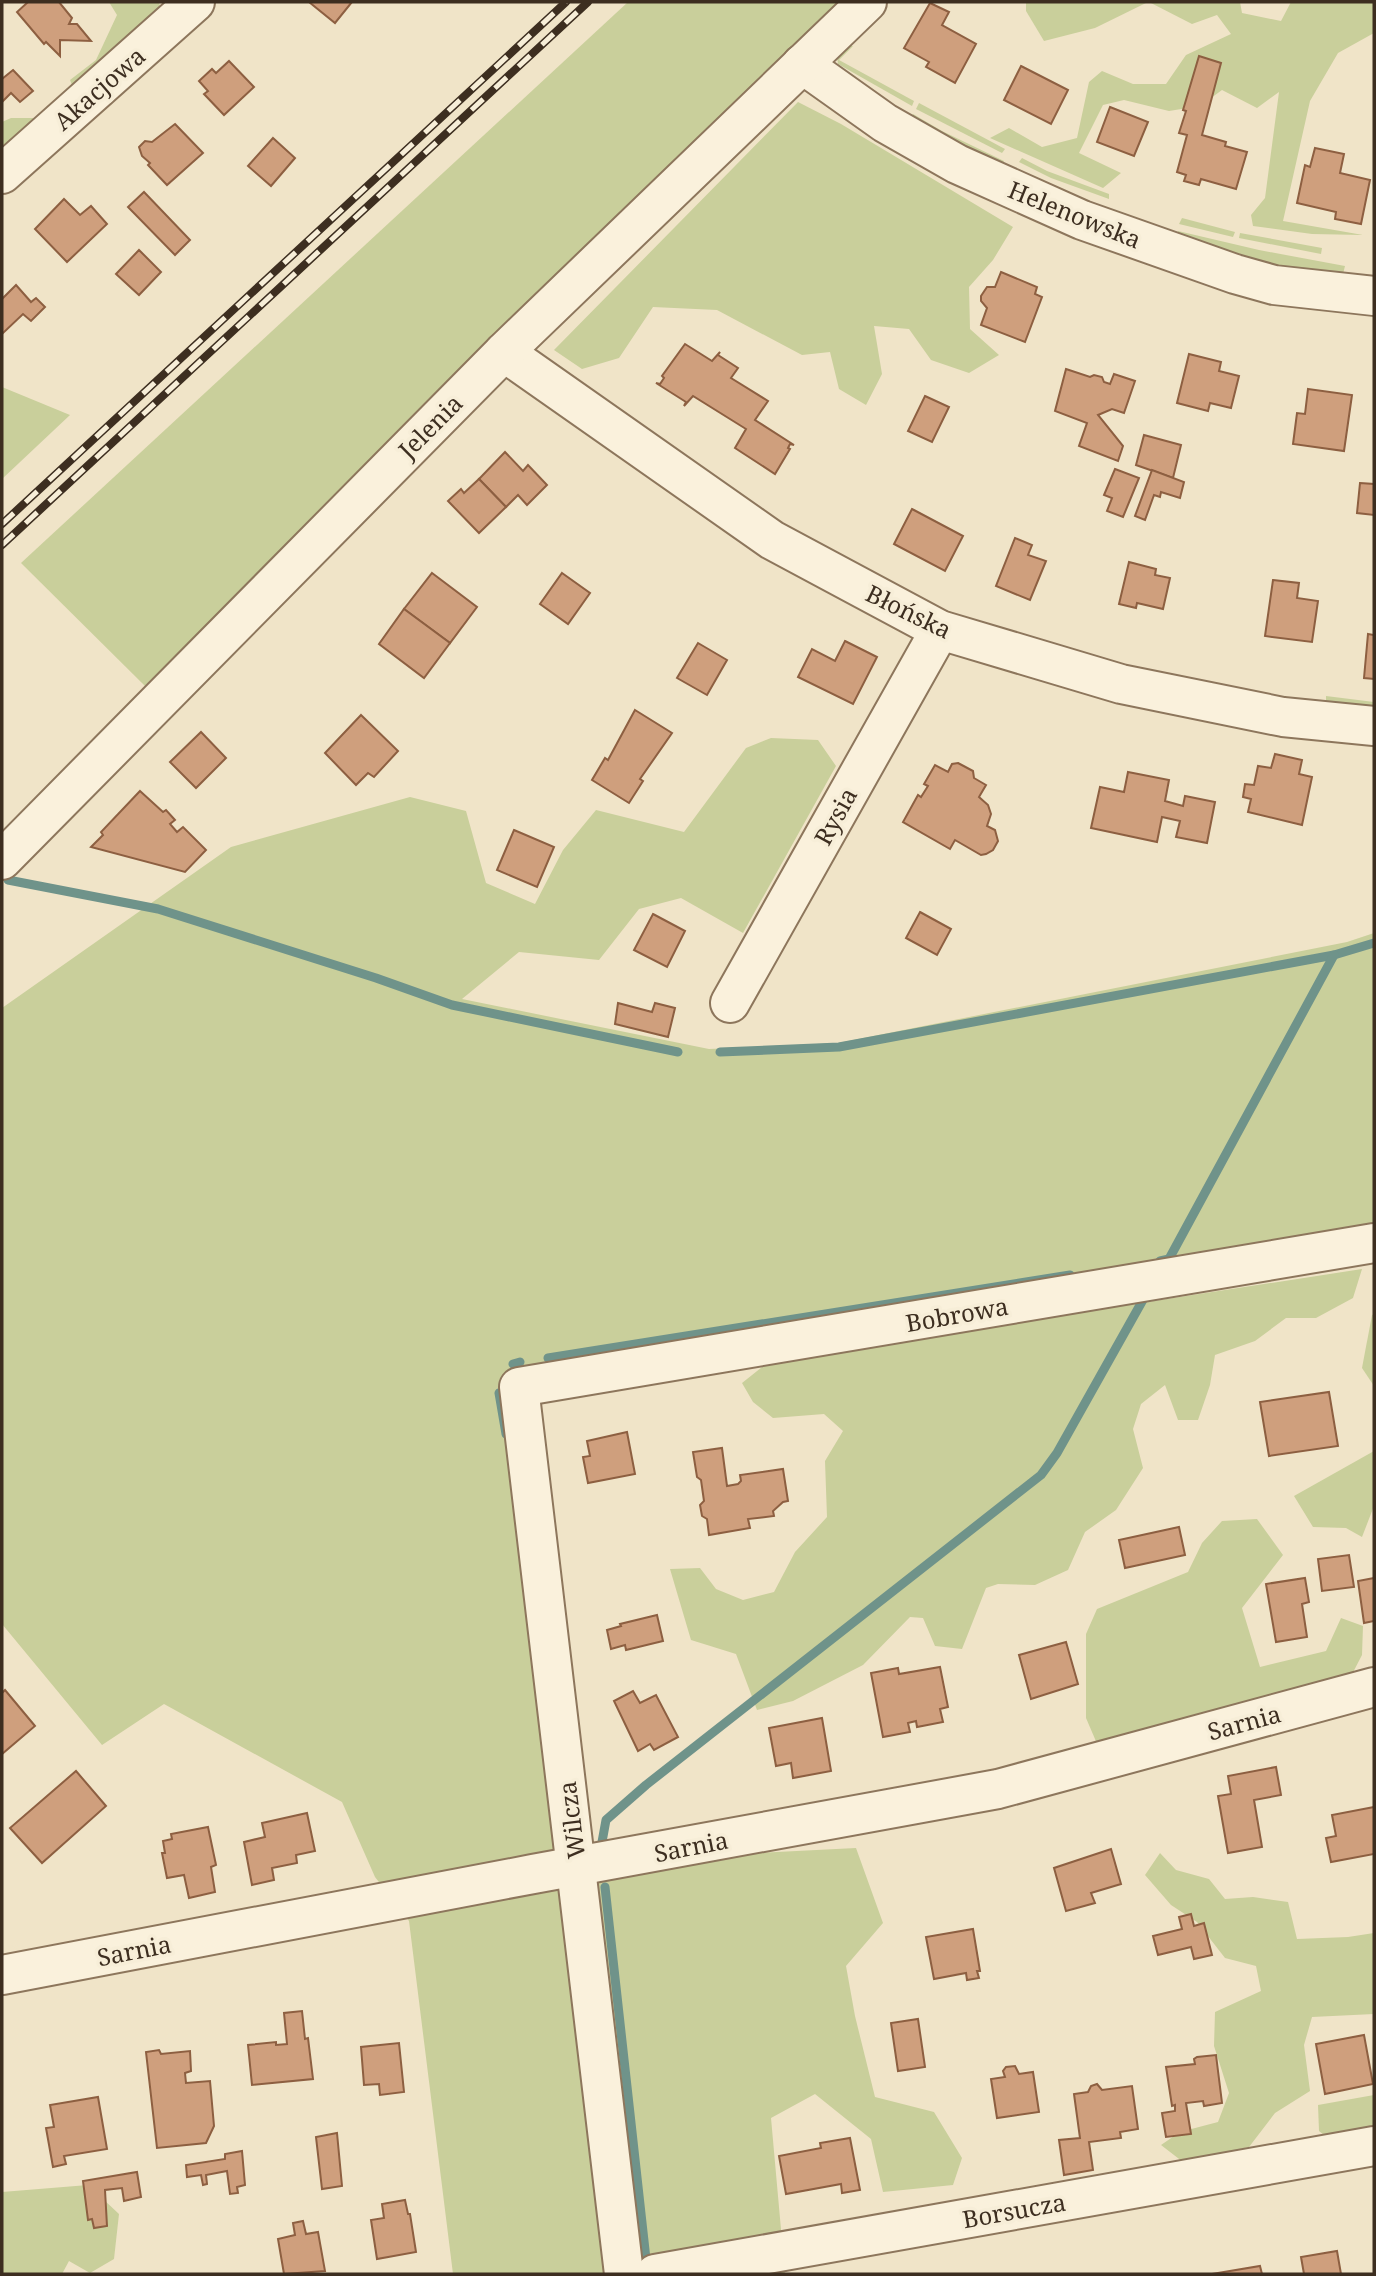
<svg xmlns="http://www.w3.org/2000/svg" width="1376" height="2276" font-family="'Noto Serif',serif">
<rect width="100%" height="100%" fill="#f0e4c8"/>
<g fill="#c9cf9b">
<path d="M109 2H159L162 15 74 90 70 80 96 60 117 15Z"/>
<path d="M628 2H847L145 686 21 563Z"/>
<path d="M1026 2H1148L1095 28 1044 41 1026 11Z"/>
<path d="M1149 2H1240L1242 13 1281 21 1291 2H1374V33L1338 53 1310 101 1283 221 1363 235 1312 234 1253 226 1251 215 1265 198 1279 92 1257 108 1222 90 1200 106 1169 111 1124 100 1103 105 1079 153 1121 173 1103 188 990 138 1009 128 1042 147 1077 138 1089 82 1102 71 1133 84H1166L1186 55 1231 34 1217 15 1192 24Z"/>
<path d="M851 46H853L839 60 914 101 912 106 838 64 837 57Z"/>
<path d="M798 102 841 124 1013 227 993 260 969 287 970 329 999 355 969 373 931 360 909 329 874 326 882 374 866 405 839 389 830 352 802 355 717 310 653 307 619 358 582 369 554 350Z"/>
<path d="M919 103 1005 149 1002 153 916 109Z"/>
<path d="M913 114 942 131 1004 161 1001 167 908 123Z"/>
<path d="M11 118H33L34 138 2 162V122Z"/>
<path d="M1022 158 1047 171 1109 194V199L1051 178 1019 162Z"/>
<path d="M1182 218 1235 232 1233 237 1179 224Z"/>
<path d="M1178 231 1259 250 1345 266 1342 278 1286 280 1271 264 1176 240Z"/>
<path d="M1240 233 1322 248 1321 254 1239 238Z"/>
<path d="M2 387 70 415 2 479Z"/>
<path d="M1326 696 1374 702V710L1365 706 1326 702Z"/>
<path d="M771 738 818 740 836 766 743 933 681 898 639 909 599 960 519 952 462 999 709 1049 838 1043 1347 942 1374 933V1235L524 1380 571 1879 715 1855 856 1848 883 1923 846 1966 855 2016 875 2097 934 2112 962 2158 953 2185 883 2192 871 2139 815 2094 771 2118 785 2274H453L409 1921 375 1877 342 1802 164 1704 102 1745 2 1624V1008L231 847 410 797 466 811 486 883 535 904 563 850 596 810 684 832 746 748Z"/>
<path d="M1362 1269 1353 1298 1316 1318H1286L1255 1341 1215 1355 1210 1385 1198 1420H1178L1165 1385 1141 1404 1133 1429 1143 1468 1116 1510 1085 1532 1068 1570 1035 1585 998 1584 986 1588 962 1649 935 1646 923 1618 910 1617 863 1665 793 1701 757 1710 736 1654 691 1640 670 1569 700 1568 716 1589 743 1600 774 1592 795 1552 827 1517 825 1461 843 1431 824 1414 773 1418 753 1402 742 1383 771 1360Z"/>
<path d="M1374 1314V1386L1362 1368 1372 1315Z"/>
<path d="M1374 1451V1506L1362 1537 1346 1528 1313 1527 1294 1496Z"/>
<path d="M1257 1519 1283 1555 1242 1608 1260 1667 1326 1651 1341 1618 1363 1626 1362 1655 1348 1682 1098 1746 1086 1718V1634L1097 1609 1188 1572 1202 1543 1222 1521Z"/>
<path d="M1160 1853 1176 1870 1209 1879 1225 1899 1253 1897 1288 1902 1297 1939 1348 1937 1374 1933V2014L1312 2017 1304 2045 1310 2091 1275 2113 1249 2147 1183 2162 1161 2145 1180 2132 1218 2122 1229 2093 1214 2046 1215 2012 1261 1991 1256 1966 1225 1958 1197 1922 1171 1905 1145 1875Z"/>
<path d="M1374 2095V2131L1333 2142 1319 2131 1318 2105Z"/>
<path d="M88 2185 119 2214 114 2259 90 2273 69 2261 62 2274H2V2192Z"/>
</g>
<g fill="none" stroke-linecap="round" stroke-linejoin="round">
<g stroke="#6f938a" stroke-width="9">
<path d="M8 880 158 909 376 978 452 1005 678 1052"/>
<path d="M720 1052 839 1047 1334 955 1374 943"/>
<path d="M1160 1261 1169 1259 1334 955"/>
<path d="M548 1358 1070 1275"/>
<path d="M513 1364 520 1362"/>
<path d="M499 1393 506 1434"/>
<path d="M602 1842 606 1820 646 1785 1041 1475 1057 1453 1144 1298"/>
<path d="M605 1887 646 2259"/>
</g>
</g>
<g fill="#cf9f7d" stroke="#8d5f41" stroke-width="2">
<path d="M28 2H59L72 18 69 24H77L91 41 60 40V56L46 42 44 44 17 12Z"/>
<path d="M309 2H352L335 23Z"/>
<path d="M930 3 949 12 942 25 976 44 955 83 926 67 929 62 904 48Z"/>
<path d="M1199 56 1221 63 1202 135 1226 142 1225 146 1247 152 1236 189 1201 179 1199 185 1184 181 1186 175 1177 172 1187 135 1179 133 1186 111 1183 110Z"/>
<path d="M229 61 254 87 224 115 204 94 208 91 199 81 212 69 216 73Z"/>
<path d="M1021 66 1068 90 1051 124 1004 100Z"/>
<path d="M13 70 33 91 20 102 11 93 2 102V79Z"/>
<path d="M1110 107 1148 122 1134 156 1097 142Z"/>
<path d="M175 124 203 153 167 185 148 165 150 163 142 156 139 147 145 141 152 142Z"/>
<path d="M273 138 295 158 271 186 248 166Z"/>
<path d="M1315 148 1344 154 1340 173 1370 180 1361 224 1335 219 1336 212 1297 203 1305 165 1310 167Z"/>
<path d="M144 192 190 240 175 255 128 207Z"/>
<path d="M64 199 80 215 91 206 107 224 67 262 35 229Z"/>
<path d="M139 250 161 272 139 295 116 274Z"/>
<path d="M1001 272 1037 287 1035 294 1042 297 1025 342 981 325 987 308 981 301V296L987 287H995Z"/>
<path d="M16 285 31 302 36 298 45 307 31 321 23 314 2 334V299Z"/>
<path d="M685 344 712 361 720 352 718 355 738 368 731 378 768 401 755 420 794 445 790 444 788 448 790 449 775 474 735 448 746 429 693 396 684 406 686 402 656 383 660 384 664 378 662 376Z"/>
<path d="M1189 354 1221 362 1219 371 1239 376 1231 408 1210 403 1208 411 1177 403Z"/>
<path d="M1066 369 1090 377 1094 375 1102 377 1104 382 1110 384 1114 374 1135 381 1124 413 1112 409 1098 415 1123 446 1118 461 1079 446 1087 423 1055 411Z"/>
<path d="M1308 389 1352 395 1344 451 1293 444 1297 413 1305 414Z"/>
<path d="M925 396 949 407 932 442 908 431Z"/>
<path d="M1144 435 1181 445 1173 478 1136 465Z"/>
<path d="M505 452 523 471 528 465 547 485 527 505 518 495 506 507 479 479Z"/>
<path d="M1115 469 1139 478 1123 517 1107 511 1112 498 1104 495Z"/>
<path d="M1152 470 1184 482 1180 498 1161 492 1160 497 1154 495 1145 520 1135 516Z"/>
<path d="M479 479 506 507 479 533 448 501 461 489 464 493Z"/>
<path d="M1360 483 1374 484V515L1357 513Z"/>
<path d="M912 509 963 536 945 571 894 544Z"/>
<path d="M1015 538 1032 545 1028 555 1046 561 1030 600 996 586Z"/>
<path d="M1129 562 1156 569 1155 575 1170 578 1163 609 1137 603 1136 608 1119 604Z"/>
<path d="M432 573 477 607 450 643 404 609Z"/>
<path d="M562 573 590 593 568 624 540 604Z"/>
<path d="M1273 580 1299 583 1297 598 1318 601 1312 642 1265 636Z"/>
<path d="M404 609 450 643 424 678 379 644Z"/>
<path d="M1368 634 1374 635V679L1364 678Z"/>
<path d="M845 641 877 657 853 704 798 677 812 649 835 661Z"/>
<path d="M698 643 727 660 707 695 677 678Z"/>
<path d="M635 710 672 733 640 779 643 781 629 803 592 780 605 758 608 760Z"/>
<path d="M361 715 398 751 374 777 368 773 356 785 325 753Z"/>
<path d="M201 732 226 758 196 788 170 762Z"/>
<path d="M1275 754 1302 760 1299 774 1312 777 1302 825 1248 812 1251 799 1243 797 1245 784 1254 785 1258 766 1271 768Z"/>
<path d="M958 763 973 771 974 778 986 785 979 797 988 805 991 814 987 826 995 830 998 841 993 850 986 854 981 855 955 840 950 849 903 822 918 795 921 797 928 786 924 784 935 765 948 772 952 764Z"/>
<path d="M1128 772 1169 780 1165 801 1183 806 1185 796 1215 802 1207 843 1176 837 1180 821 1162 817 1157 842 1091 828 1100 787 1124 792Z"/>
<path d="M140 791 163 812 166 810 175 820 170 824 177 832 183 827 206 850 185 872 91 847 103 835 101 832Z"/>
<path d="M514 830 554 847 537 887 497 870Z"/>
<path d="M920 912 951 929 937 955 906 938Z"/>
<path d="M653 914 685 931 667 967 634 950Z"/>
<path d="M618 1003 652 1012 655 1003 675 1008 668 1037 615 1024Z"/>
<path d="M1329 1392 1338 1446 1269 1456 1260 1402Z"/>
<path d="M627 1432 635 1474 588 1483 583 1457 590 1456 587 1441Z"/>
<path d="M722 1448 727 1486 738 1484 741 1481 740 1475 783 1469 788 1501 783 1502 773 1511 774 1516 748 1519 750 1528 709 1535 707 1519 702 1516 700 1505 704 1501 701 1480 697 1477 693 1452Z"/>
<path d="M1179 1527 1185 1555 1125 1568 1119 1540Z"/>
<path d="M1349 1555 1354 1587 1322 1591 1318 1559Z"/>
<path d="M1305 1578 1309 1602 1302 1604 1307 1637 1276 1642 1266 1584Z"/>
<path d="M1374 1578V1621L1364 1623 1358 1581Z"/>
<path d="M657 1615 663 1641 626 1650 625 1645 611 1649 607 1630 621 1626 620 1624Z"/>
<path d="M1066 1642 1078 1684 1031 1699 1019 1655Z"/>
<path d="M940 1667 948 1707 940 1709 943 1722 917 1727 916 1721 908 1723 910 1732 883 1737 871 1673 898 1668 899 1674Z"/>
<path d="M5 1690 35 1726 2 1754V1693Z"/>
<path d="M633 1691 640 1703 656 1695 678 1737 654 1750 650 1744 638 1751 614 1701Z"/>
<path d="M822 1718 831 1771 793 1778 791 1763 776 1766 769 1728Z"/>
<path d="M1276 1767 1281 1795 1254 1800 1262 1847 1228 1853 1218 1796 1231 1794 1228 1776Z"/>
<path d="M76 1771 106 1806 42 1863 10 1828Z"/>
<path d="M1374 1807V1854L1331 1862 1326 1838 1336 1836 1332 1815Z"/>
<path d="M307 1813 315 1851 296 1855 297 1863 272 1868 274 1880 252 1885 244 1842 265 1837 262 1823Z"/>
<path d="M208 1827 216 1865 211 1867 215 1892 189 1898 184 1875 167 1878 162 1853H165L163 1841 172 1839 171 1834Z"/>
<path d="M1111 1849 1121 1884 1091 1893 1095 1903 1066 1911 1054 1868Z"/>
<path d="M1191 1914 1194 1926 1204 1923 1212 1955 1194 1959 1191 1947 1158 1955 1153 1936 1182 1929 1179 1917Z"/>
<path d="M973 1929 980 1971H977L979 1978 967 1980 966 1973 934 1979 926 1937Z"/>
<path d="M302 2011 305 2039 308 2038 313 2079 252 2085 248 2045 276 2042V2045L287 2044 284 2013Z"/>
<path d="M918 2019 925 2067 898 2071 891 2023Z"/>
<path d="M1364 2035 1373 2084 1325 2094 1316 2044Z"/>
<path d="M399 2043 404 2092 380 2095 379 2084 364 2085 361 2047Z"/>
<path d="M159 2050 161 2054 190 2051 191 2071 185 2073 186 2083 210 2081 214 2126 206 2143 157 2148 146 2052Z"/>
<path d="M1216 2055 1222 2103 1204 2106 1203 2101 1186 2103 1191 2134 1166 2137 1162 2113 1175 2111V2105L1172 2106 1166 2067 1195 2064 1194 2059 1197 2057Z"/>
<path d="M1015 2066 1019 2074 1033 2072 1039 2112 997 2118 991 2079 1005 2077 1003 2071 1006 2067Z"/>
<path d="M1097 2084 1102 2090 1132 2086 1138 2129 1120 2132 1121 2138 1089 2142 1093 2170 1064 2175 1059 2140 1080 2138 1074 2094 1088 2092 1091 2086Z"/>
<path d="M98 2097 107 2149 64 2156 66 2164 53 2167 46 2128 54 2127 50 2105Z"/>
<path d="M337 2133 342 2186 322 2189 316 2137Z"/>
<path d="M850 2138 860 2190 842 2193 841 2184 786 2194 779 2156 821 2148 820 2143Z"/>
<path d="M242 2151 245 2185 237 2187 238 2193 230 2194 227 2171 206 2175 207 2184 203 2185 201 2175 187 2177 186 2165 225 2159V2154Z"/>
<path d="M137 2172 141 2197 124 2201 122 2188 105 2190 107 2226 94 2228 92 2219 88 2220 83 2181Z"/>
<path d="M405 2200 408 2214H410L416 2252 377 2259 371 2220 384 2218 382 2204Z"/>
<path d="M303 2221 306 2234 318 2232 325 2271 284 2274 278 2239 295 2235 293 2223Z"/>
<path d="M1337 2251 1341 2274H1304L1301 2257Z"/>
<path d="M1260 2266 1262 2274H1212Z"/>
</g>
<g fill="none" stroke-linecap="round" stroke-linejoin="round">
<g stroke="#8d765c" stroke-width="42">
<g id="minor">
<path d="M802 64 885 123 957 164 1082 220 1235 274 1274 285 1374 296"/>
<path d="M2 174 195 2"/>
<path d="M504 352 772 540 940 630 1121 684 1283 717 1374 726"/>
<path d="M2 860 504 352 867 2"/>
<path d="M730 1003 940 630"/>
<path d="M2 1975 533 1874 998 1789 1374 1687"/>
<path d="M624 2274 519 1387 1374 1243"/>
<path d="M655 2274 1374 2146"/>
</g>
</g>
<use href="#minor" stroke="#faf1dc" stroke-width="38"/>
<g stroke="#3d2e20" stroke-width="8">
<g id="rail">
<path d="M2 524 566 2"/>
<path d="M2 545 588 2"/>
</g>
</g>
<use href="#rail" stroke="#f7eed8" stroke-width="5" stroke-dasharray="16" stroke-linecap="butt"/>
</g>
<g text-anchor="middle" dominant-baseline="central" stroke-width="7" stroke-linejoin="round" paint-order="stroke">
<g font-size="24" fill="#3d2e20" stroke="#f7eed8">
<text transform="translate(99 88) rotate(-41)">Akacjowa</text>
<text transform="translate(1075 214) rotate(22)">Helenowska</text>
<text transform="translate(430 426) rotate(-45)">Jelenia</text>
<text transform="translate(909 611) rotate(26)">Błońska</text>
<text transform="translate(835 816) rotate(-61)">Rysia</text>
<text transform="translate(957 1314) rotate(-10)">Bobrowa</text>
<text transform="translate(1244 1722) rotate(-15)">Sarnia</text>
<text transform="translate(571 1820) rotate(-97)">Wilcza</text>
<text transform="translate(691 1846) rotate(-11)">Sarnia</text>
<text transform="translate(134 1950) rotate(-11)">Sarnia</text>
<text transform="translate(1014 2210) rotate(-10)">Borsucza</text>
</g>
</g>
<rect width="1376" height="2276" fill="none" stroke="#3d2e20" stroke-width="7"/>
</svg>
